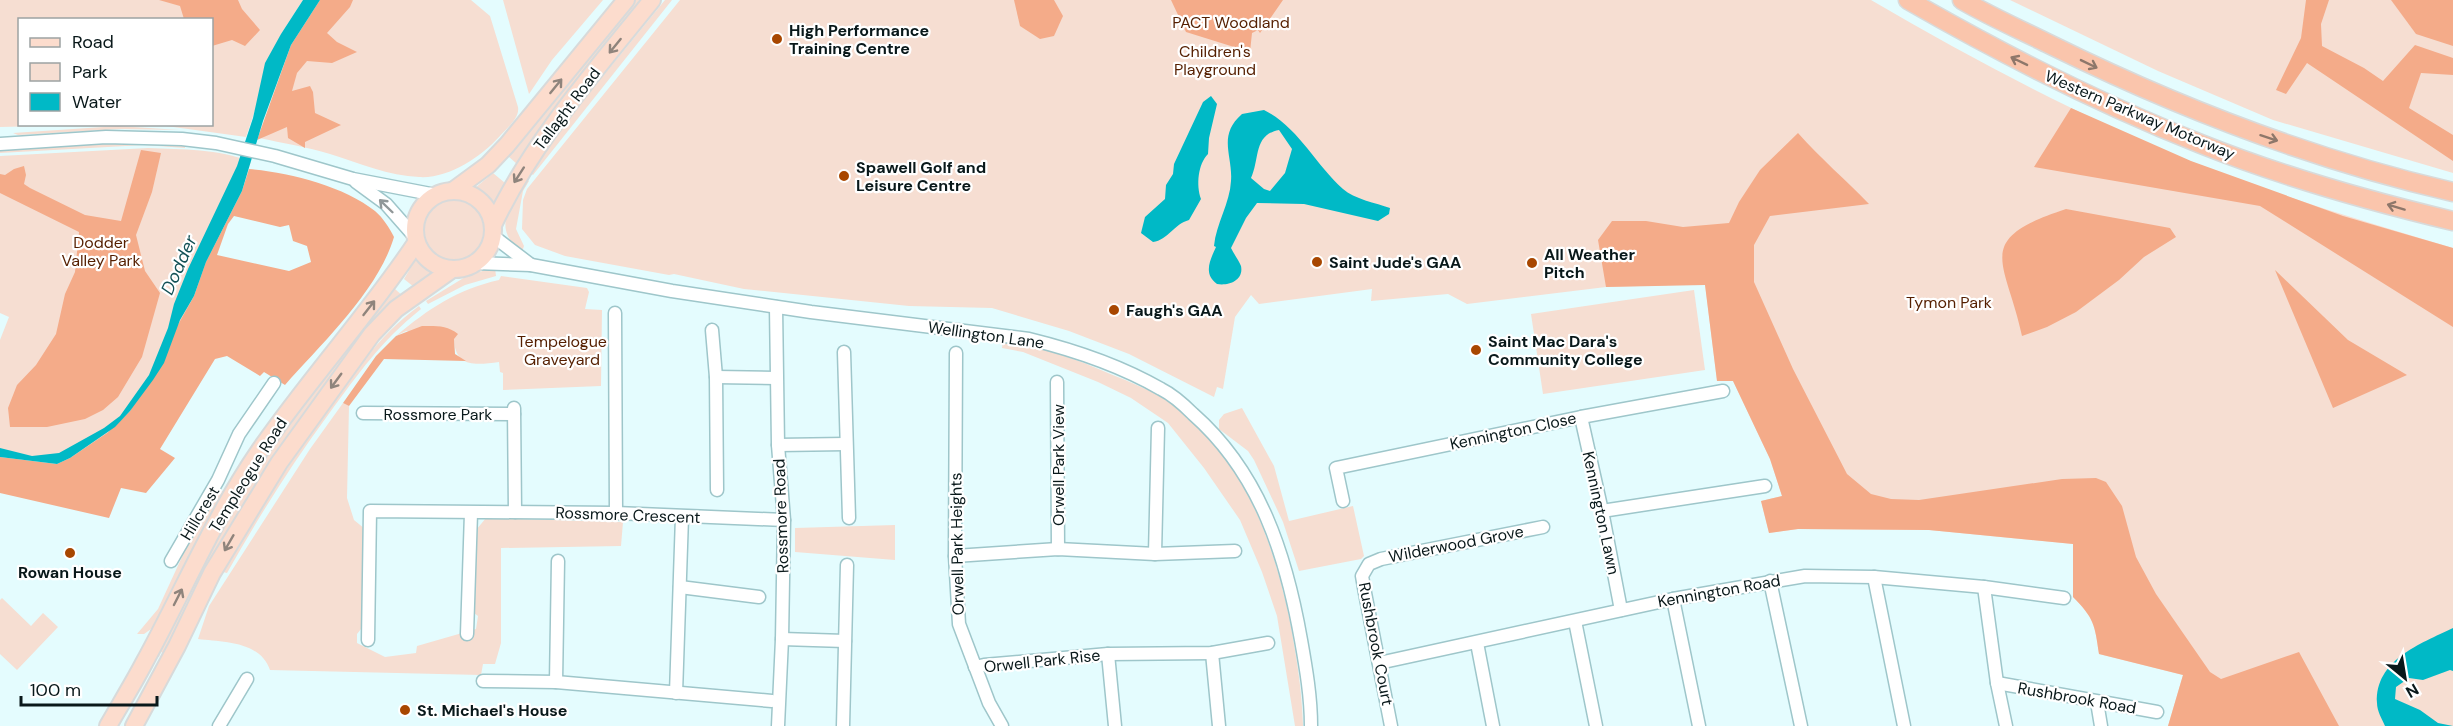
<svg xmlns="http://www.w3.org/2000/svg" width="2453" height="726" font-family="'DM Sans',sans-serif">
<rect width="100%" height="100%" fill="#e4fcfe"/>
<g fill="#f6ded2">
<path d="M0 0H303L281 34 246 137 159 125 212 124V20H20V124L89 125 0 127Z"/>
<path d="M331 0H471L490 16 518 107C520 118 506 129 499 137 481 157 448 179 419 177 389 176 359 163 330 154 307 147 283 143 259 138Z"/>
<path d="M503 0H603L552 60 529 94Z"/>
<path d="M634 0H646L517 164 508 156Z"/>
<path d="M665 0H672L533 175 530 173 585 98Z"/>
<path d="M680 0H1871C1974 60 2079 116 2190 161 2276 195 2365 222 2453 248V726H2168L2183 675 2099 654C2095 625 2094 618 2073 597V544L1929 530 1798 529 1769 533 1761 501 1782 496 1770 459 1733 381H1717L1705 284 1606 287 1467 304 1448 294 1371 301 1372 289 1259 304 1251 295 1235 317 1223 389 1217 387 1214 397 1129 354 1069 331 992 308 909 306 744 289 674 274 669 275 565 256 535 245 522 229 523 200 527 189Z"/>
<path d="M2010 0H2453V173L2273 120 2158 71Z"/>
<path d="M118 126 180 130 121 129 18 135 13 133Z"/>
<path d="M105 143 185 146V148L144 145 0 153V149Z"/>
<path d="M148 148C183 150 218 148 251 162L164 363 107 433 70 458 0 457V340L9 317 0 313V156Z"/>
<path d="M493 173 505 183 493 205 488 197 475 188Z"/>
<path d="M525 179 529 181 523 191 516 229 524 246 522 252C491 229 510 205 525 179Z"/>
<circle cx="455" cy="231" r="31"/>
<path d="M417 257 428 268 436 272 414 287 404 279Z"/>
<path d="M495 268 496 276 465 285 428 304 426 301 470 274Z"/>
<path d="M501 276 587 288 589 292 585 309 602 310 601 386 503 390V373L500 372 499 362C476 365 455 368 454 339L406 331 396 336C428 309 458 289 499 280Z"/>
<path d="M395 289 404 297 370 329 166 655 161 652 159 657 156 656C196 574 237 491 291 417 324 373 360 332 395 289Z"/>
<path d="M1694 290 1705 370 1543 394 1531 314Z"/>
<path d="M419 306 421 309C380 342 359 373 328 415 291 465 258 518 227 573L223 572C254 518 287 467 323 416 352 375 378 336 419 306Z"/>
<path d="M1003 341C1041 347 1074 358 1108 373 1130 382 1154 391 1173 405 1242 456 1272 537 1289 617 1296 653 1302 689 1303 726H1295L1277 616 1262 572 1240 520 1204 468 1168 423 1131 398 1098 382 1023 352 1002 348Z"/>
<path d="M343 403 349 406 347 498 354 520 365 529 361 629 357 634V643L385 657 416 653 417 646 476 629 478 616 474 613 476 530 486 518 623 522 621 546 501 548V643L495 664H483L481 675 270 670C260 641 223 642 198 639L209 606 310 449Z"/>
<path d="M1242 408 1274 466 1289 521 1353 506 1364 556 1361 559 1299 571 1283 522 1254 460 1248 451 1219 429V420L1224 414Z"/>
<path d="M219 489 225 493 161 610 154 627 144 634H137L158 609 193 533Z"/>
<path d="M895 525V560L795 552V528Z"/>
<path d="M2 598 31 626 43 613 58 627 17 670 0 654V600Z"/>
</g>
<g fill="#f4ab89" fill-rule="evenodd">
<path d="M159 0H238L242 9 260 30 245 46 232 40 212 46V20L184 19 180 6Z"/>
<path d="M320 0H353L350 7 327 33 337 42 357 52 332 63 307 61 297 73 292 91 310 86 313 92 315 113 341 125 305 142V148L288 138 287 127 257 140 291 45Z"/>
<path d="M1014 0H1054L1063 16 1054 36 1040 39 1020 26Z"/>
<path d="M1171 0H1283L1260 33 1258 30 1252 33 1250 52 1186 32Z"/>
<path d="M2306 0H2329L2321 24 2322 46 2364 68 2383 81 2415 45 2453 58V75L2421 73 2409 108 2453 135V161L2307 63 2286 94 2276 90 2301 38Z"/>
<path d="M2391 0H2453V46L2416 34Z"/>
<path d="M2071 108 2191 161 2343 216 2453 248V327L2260 206 2034 167Z"/>
<path d="M1798 133C1820 158 1846 180 1869 204L1770 216 1754 245V282L1793 369 1847 474 1871 494 1891 499 1919 500 2062 479 2096 478 2106 482 2122 506 2136 557 2156 594 2210 672 2221 679 2299 652 2339 726H2168L2183 675 2099 654C2095 625 2094 618 2073 597V544L1929 530 1798 529 1769 533 1761 501 1782 496 1770 459 1733 381H1717L1705 285 1606 287 1598 240 1612 221H1646L1683 227 1729 223 1739 202 1760 170Z"/>
<path d="M141 150 161 153 152 192 136 235 145 271 160 293 142 357 118 397 103 410 85 419 47 427H10L8 408 17 385 36 365 56 334 65 294 75 272 79 232 0 193V174L5 175 14 169 24 166 26 175 24 184 30 188 85 215 121 221Z"/>
<path d="M249 169C288 172 344 186 375 211 383 218 389 227 394 237 378 291 322 343 285 385L264 372 260 376 227 356 215 359 160 449 175 458 146 493 121 488 109 518 0 493V457L57 464 70 458 107 433 130 411 194 296 206 262 242 191ZM234 216 280 227 289 225 293 241 307 246 311 262 289 271 217 255 228 224Z"/>
<path d="M2066 209 2170 228 2176 237 2144 257 2119 280 2076 312 2047 327 2022 336C2006 260 1971 240 2066 209Z"/>
<path d="M2275 270 2348 340 2407 375 2333 408Z"/>
<path d="M422 326C436 326 447 325 458 334L454 339 455 354 466 361 384 359 349 406 343 403 376 356 396 336Z"/>
</g>
<g fill="#00b9c6" fill-rule="evenodd">
<path d="M303 0H320L291 45 263 121 242 191 206 262 194 296 180 320 164 363 153 380 130 411 115 427 70 458 57 464 0 457V448L32 456 59 453 104 428 120 416 149 375 168 328 174 304 188 269 237 166 253 118 265 63 281 34Z"/>
<path d="M1211 96 1217 104 1209 138 1208 154C1198 164 1196 185 1201 199L1189 220C1174 224 1168 240 1153 242L1141 233 1145 217 1165 199 1166 185 1173 174 1174 164 1203 102Z"/>
<path d="M1264 110C1298 127 1315 164 1343 189 1354 199 1376 203 1390 208L1389 214 1378 221 1304 204 1257 203 1246 218 1231 248C1234 254 1239 261 1241 266 1244 281 1228 286 1217 284 1203 274 1210 260 1216 247L1214 246C1216 224 1230 203 1231 181 1233 155 1217 136 1242 114ZM1279 130 1292 149 1285 173 1270 191 1264 189 1251 178C1260 159 1253 135 1279 130Z"/>
<path d="M2453 628V671L2450 670 2423 680 2409 678 2396 687 2395 699 2420 710 2438 723 2453 726H2385C2382 719 2377 711 2377 703 2375 660 2420 644 2453 628Z"/>
</g>
<g fill="none" stroke-linecap="round" stroke-linejoin="round">
<g stroke="#9ec6ca" stroke-width="15">
<g id="minor">
<path d="M0 144 106 137 182 139 216 143 275 156 353 179 436 195"/>
<path d="M356 182 386 204 415 237"/>
<path d="M493 236 531 265"/>
<path d="M475 263 531 265 672 291 811 312 1029 339C1074 350 1121 366 1161 389 1173 395 1184 405 1193 414 1260 473 1286 555 1301 640 1306 668 1311 697 1311 726"/>
<path d="M776 307 778 445 784 520 782 639 778 726"/>
<path d="M615 313 616 513"/>
<path d="M712 330 716 377 717 490"/>
<path d="M844 352 849 518"/>
<path d="M956 353 955 556 959 624 989 703 1002 726"/>
<path d="M716 377 776 378"/>
<path d="M1057 382 1058 549"/>
<path d="M514 408 515 512"/>
<path d="M363 413 514 414"/>
<path d="M1581 417 1602 511 1621 610"/>
<path d="M778 445 846 444"/>
<path d="M1343 501 1336 468 1581 417 1723 391"/>
<path d="M1602 511 1765 486"/>
<path d="M1155 554 1158 428"/>
<path d="M955 556 1058 549 1155 554 1235 551"/>
<path d="M171 561 218 480 239 434 274 383"/>
<path d="M1874 577 1904 726"/>
<path d="M1770 581 1801 726"/>
<path d="M680 587 759 597"/>
<path d="M1984 587 1997 683 2006 726"/>
<path d="M1673 599 1699 726"/>
<path d="M1575 621 1596 726"/>
<path d="M467 634 471 513"/>
<path d="M782 639 845 641"/>
<path d="M368 640 370 511 616 513 784 520"/>
<path d="M1477 643 1493 726"/>
<path d="M1212 653 1219 726"/>
<path d="M1108 654 1115 726"/>
<path d="M1379 663 1673 599 1805 576 1874 577 1984 587 2064 598"/>
<path d="M975 667 984 665 1108 654 1212 653 1268 643"/>
<path d="M483 681 556 682 772 701"/>
<path d="M556 682 558 561"/>
<path d="M1997 683 2157 712"/>
<path d="M676 693 682 517"/>
<path d="M2097 702 2101 726"/>
<path d="M219 726 247 679"/>
<path d="M843 726 847 565"/>
<path d="M1391 726 1365 593 1362 576 1369 564 1381 559 1543 527"/>
</g>
</g>
<g stroke="#d8dada" stroke-width="20">
<g id="major">
<path d="M454 190 488 165 507 145 626 0"/>
<circle cx="454" cy="230" r="39"/>
<path d="M493 225C532 142 595 71 652 0"/>
<path d="M108 726C120 705 133 684 144 663 183 592 214 517 260 450 309 379 368 315 416 243"/>
<path d="M134 726 177 646 212 573 279 463 372 334 396 309 451 270"/>
</g>
</g>
<g stroke="#d8dada" stroke-width="21">
<g id="highway">
<path d="M1908 0C2002 54 2100 104 2201 144 2281 176 2369 201 2453 221"/>
<path d="M1962 0C1991 17 2021 30 2051 45 2179 108 2314 160 2453 192"/>
</g>
</g>
<use href="#minor" stroke="#fff" stroke-width="12"/>
<use href="#major" stroke="#fcdccd" stroke-width="16"/>
<use href="#highway" stroke="#fac5ac" stroke-width="18"/>
</g>
<defs><path id="oneway-shaft" d="M-6 0H5M1.5-3L5.5 0L1.5 3" fill="none" stroke-width="1.6" stroke-linecap="round" stroke-linejoin="round" transform="scale(1.5)"/></defs>
<g stroke="#8f847c">
<use href="#oneway-shaft" transform="translate(615 46) rotate(129)"/>
<use href="#oneway-shaft" transform="translate(556 86) rotate(-51)"/>
<use href="#oneway-shaft" transform="translate(519 175) rotate(123)"/>
<use href="#oneway-shaft" transform="translate(369 308) rotate(-52)"/>
<use href="#oneway-shaft" transform="translate(336 381) rotate(126)"/>
<use href="#oneway-shaft" transform="translate(229 543) rotate(120)"/>
<use href="#oneway-shaft" transform="translate(178 597) rotate(-63)"/>
</g>
<g stroke="#8e776a">
<use href="#oneway-shaft" transform="translate(2019 61) rotate(-154)"/>
<use href="#oneway-shaft" transform="translate(2089 64) rotate(26)"/>
<use href="#oneway-shaft" transform="translate(2269 138) rotate(18)"/>
<use href="#oneway-shaft" transform="translate(2396 207) rotate(-163)"/>
</g>
<use stroke="#909798" href="#oneway-shaft" transform="translate(386 206) rotate(-136)"/>
<g fill="#a84701" stroke="#fff" stroke-width="2">
<circle cx="777" cy="39" r="6"/>
<circle cx="844" cy="176" r="6"/>
<circle cx="1317" cy="262" r="6"/>
<circle cx="1532" cy="263" r="6"/>
<circle cx="1114" cy="310" r="6"/>
<circle cx="1476" cy="350" r="6"/>
<circle cx="70" cy="553" r="6"/>
<circle cx="405" cy="710" r="6"/>
</g>
<g text-anchor="middle" dominant-baseline="central" stroke-width="4.5" stroke-linejoin="round" paint-order="stroke">
<g font-size="16" fill="#551f00" stroke="#fff">
<text x="1231" y="22">PACT Woodland</text>
<text x="1215" y="51">Children's<tspan x="1215" dy="18">Playground</tspan></text>
<text x="101" y="242">Dodder<tspan x="101" dy="18">Valley Park</tspan></text>
<text x="1949" y="302">Tymon Park</text>
<text x="562" y="341">Tempelogue<tspan x="562" dy="18">Graveyard</tspan></text>
</g>
<g font-size="16" font-weight="bold" fill="#09181a" stroke="#fff" text-anchor="start">
<text x="789" y="30">High Performance<tspan x="789" dy="18">Training Centre</tspan></text>
<text x="856" y="167">Spawell Golf and<tspan x="856" dy="18">Leisure Centre</tspan></text>
<text x="1544" y="254">All Weather<tspan x="1544" dy="18">Pitch</tspan></text>
<text x="1329" y="262">Saint Jude's GAA</text>
<text x="1126" y="310">Faugh's GAA</text>
<text x="1488" y="341">Saint Mac Dara's<tspan x="1488" dy="18">Community College</tspan></text>
<text x="70" y="572" text-anchor="middle">Rowan House</text>
<text x="417" y="710">St. Michael's House</text>
</g>
<g font-size="16" fill="#09181a" stroke="#fff">
<text transform="translate(567 109) rotate(-53)">Tallaght Road</text>
<text transform="translate(2140 115) rotate(23)">Western Parkway Motorway</text>
<text transform="translate(986 335) rotate(8)">Wellington Lane</text>
<text x="438" y="414">Rossmore Park</text>
<text transform="translate(1513 431) rotate(-12)">Kennington Close</text>
<text transform="translate(1058 465) rotate(-90)">Orwell Park View</text>
<text transform="translate(248 475) rotate(-58)">Templeogue Road</text>
<text transform="translate(200 513) rotate(-59)">Hillcrest</text>
<text transform="translate(1601 513) rotate(78)">Kennington Lawn</text>
<text transform="translate(628 515) rotate(2)">Rossmore Crescent</text>
<text transform="translate(781 516) rotate(-92)">Rossmore Road</text>
<text transform="translate(957 544) rotate(-91)">Orwell Park Heights</text>
<text transform="translate(1456 544) rotate(-11)">Wilderwood Grove</text>
<text transform="translate(1719 591) rotate(-10)">Kennington Road</text>
<text transform="translate(1376 644) rotate(79)">Rushbrook Court</text>
<text transform="translate(1042 661) rotate(-6)">Orwell Park Rise</text>
<text transform="translate(2077 698) rotate(10)">Rushbrook Road</text>
</g>
<g font-size="18" font-style="italic" fill="#135156" stroke="#fff">
<text transform="translate(179 265) rotate(-66)">Dodder</text>
</g>
</g>
<rect x="18" y="18" width="195" height="108" fill="#ffffff" stroke="#9da3a3" stroke-width="1.5"/>
<rect x="30" y="38" width="30" height="9" fill="#fcdccd" stroke="#9da3a3" stroke-width="1.5"/>
<text x="72" y="48" font-size="18" fill="#09181a">Road</text>
<rect x="30" y="63" width="30" height="18" fill="#f6ded2" stroke="#9da3a3" stroke-width="1.5"/>
<text x="72" y="78" font-size="18" fill="#09181a">Park</text>
<rect x="30" y="93" width="30" height="18" fill="#00b9c6" stroke="#9da3a3" stroke-width="1.5"/>
<text x="72" y="108" font-size="18" fill="#09181a">Water</text>
<g transform="translate(2405 678) rotate(150)" stroke="#ffffff" stroke-width="4.5" paint-order="stroke">
<path d="M0-4.5L10 22L0 15L-10 22Z" fill="#09181a"/>
<text y="-9" font-size="16" font-weight="bold" text-anchor="middle" fill="#09181a">N</text>
</g>
<path d="M21 696v9h136v-9" fill="none" stroke="#09181a" stroke-width="3"/>
<text x="30" y="696" font-size="18" fill="#09181a" stroke="#ffffff" stroke-width="4.5" paint-order="stroke">100 m</text>
</svg>
